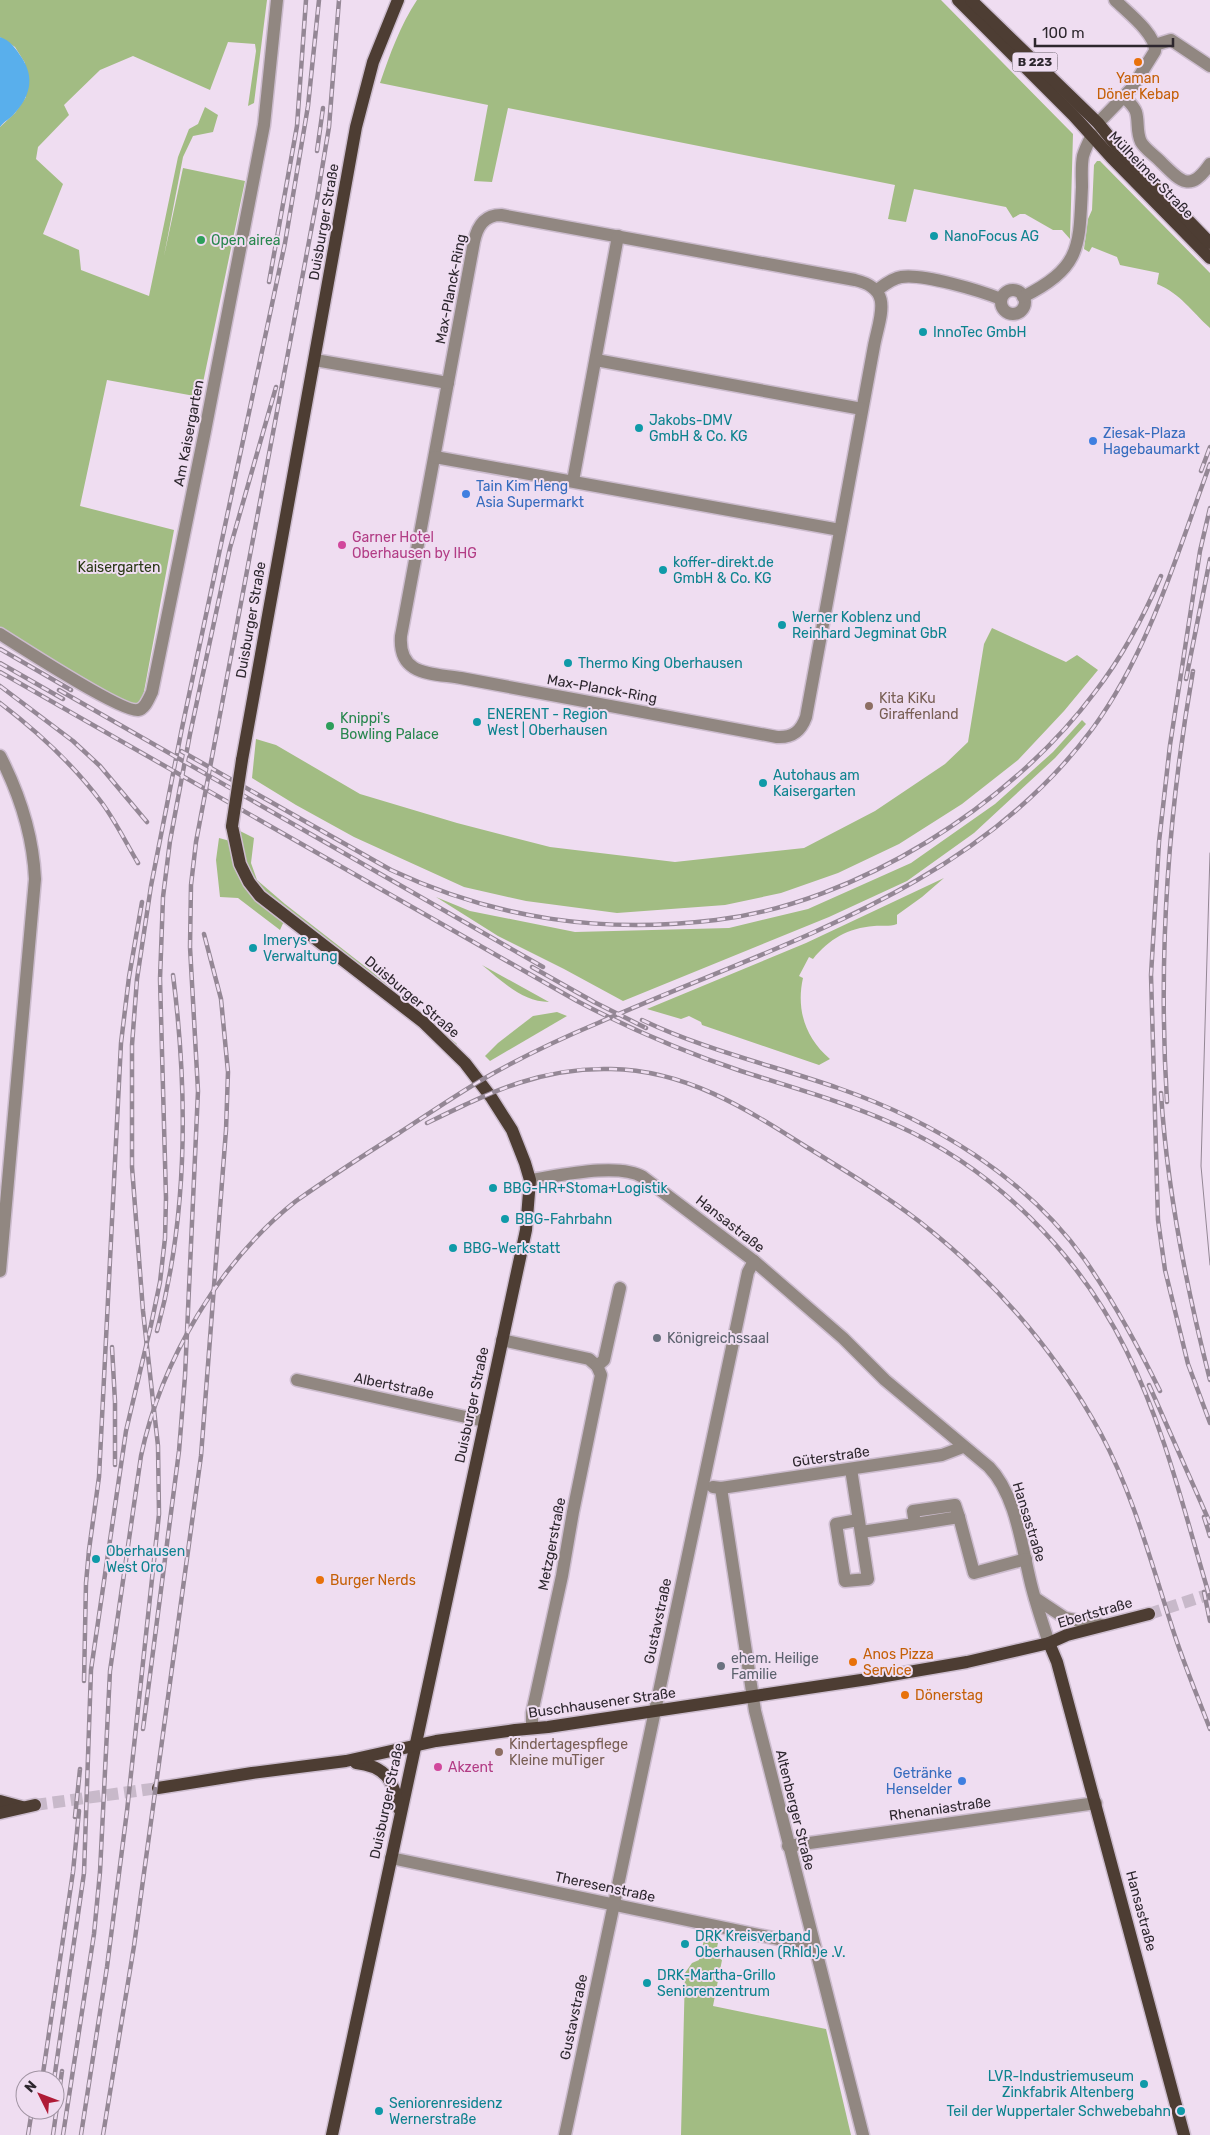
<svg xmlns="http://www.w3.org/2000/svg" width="1210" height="2135" font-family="Rubik,sans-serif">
<rect width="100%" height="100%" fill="#efddf1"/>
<g fill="#a2bc83">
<path d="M0 0H267L254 103 248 106 256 51 255 44 228 42 210 90 133 56 100 70 64 105 69 115 38 147 36 159 63 184 43 234 79 250 81 270 149 296 178 157 189 129 198 124 205 107 218 115 213 132 193 136 183 157 164 256 183 168 245 181 200 397 107 380 80 506 174 530 140 713 0 640V127L15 113 26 97 25 63 15 47 0 37Z"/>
<path d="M417 0H941L1073 134 1070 239 1062 230H1053L1025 214H1020L1013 218 1006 207 914 189 906 222 888 219 895 185 508 108 492 182 474 181 488 105 380 83C390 54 400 26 417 0Z"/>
<path d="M1097 161H1100L1210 273V328C1191 311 1181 294 1157 284L1159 273 1120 265 1117 257 1092 247 1089 252 1084 249 1088 219 1092 210 1094 165Z"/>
<path d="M992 628 1066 662 1077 655 1098 670 1064 711 1018 760 962 804 899 844 838 873 781 893 725 905 617 913 526 901 464 887 354 837 296 805 252 778 256 739 276 745 360 794 457 823 550 847 675 862 804 848 875 811 945 764 968 742 984 644Z"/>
<path d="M1082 720 1086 724 1055 758 974 833 907 881 829 917 623 1001 564 969 498 936 436 897 470 911 575 932 729 928 808 909 911 863 995 804 1053 752Z"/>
<path d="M230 826 254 838 251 863 257 880 285 904 376 975 457 1044 453 1048 285 919 280 930 238 898 220 897 216 860 219 838 230 841Z"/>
<path d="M944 878 922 897 897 915V924C889 927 882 925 874 926 848 928 829 939 813 959L809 957 799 976 803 978C796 1009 805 1038 830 1059L819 1065 702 1025 701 1022 689 1016 681 1019 647 1009 806 943Z"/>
<path d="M482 965 549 1002C522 1002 502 981 482 965Z"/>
<path d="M557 1012 567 1016 490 1061 485 1056 498 1043 533 1016Z"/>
<path d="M704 1940 718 1943 715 1956 722 1960 713 2006 826 2029 851 2135H681L685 1973 692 1963 699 1960Z"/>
</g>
<path fill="#59afec" d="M0 37C10 40 16 49 22 58 35 78 30 97 14 114 10 119 4 121 0 127Z"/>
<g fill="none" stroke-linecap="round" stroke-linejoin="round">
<g stroke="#c8b9ca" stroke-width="12" stroke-dasharray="12 6" stroke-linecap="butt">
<path d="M1149 1614 1210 1594"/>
<path d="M35 1805 158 1788"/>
</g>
<g stroke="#ccbcce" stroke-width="15">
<g id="minor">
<path d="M1155 45 1171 40 1210 66"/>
<path d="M1124 97C1128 101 1134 106 1136 112 1139 122 1136 132 1141 142 1145 149 1154 155 1160 161 1181 182 1190 193 1210 164"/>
<path d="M1098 123 1132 88 1155 51C1156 34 1127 12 1115 0"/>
<path d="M501 215 855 280C894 289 880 315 874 346L806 717C801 731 793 738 777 737L461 678C431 673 398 676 401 636L474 242C477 227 484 215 501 215Z"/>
<circle cx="1013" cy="302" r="12"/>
<path d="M877 290C884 285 893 278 901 277 922 273 981 291 1001 299"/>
<path d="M1023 297C1082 267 1079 247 1082 187 1082 177 1081 166 1083 156 1085 149 1089 141 1092 135"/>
<path d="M315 360 448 383"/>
<path d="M596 360 862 409"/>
<path d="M435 457 840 530"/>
<path d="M573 481 618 236"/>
<path d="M0 634C19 646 123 713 138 710 145 709 149 698 152 692L205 431 264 125 277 0"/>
<path d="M0 756C20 795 33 835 35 879L0 1271"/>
<path d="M530 1180C558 1176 618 1162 643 1177L754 1261 843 1338 885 1380 989 1467C1017 1496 1022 1550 1032 1588 1037 1607 1043 1625 1049 1643"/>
<path d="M502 1340 589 1359 597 1366 601 1375 573 1512 562 1576 532 1713V1728"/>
<path d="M597 1366 604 1360 620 1288"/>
<path d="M297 1380 484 1421"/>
<path d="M851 1469 868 1579 845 1581 836 1524 858 1520"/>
<path d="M713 1487 721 1488 942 1455 963 1447"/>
<path d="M721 1488 755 1711 863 2135"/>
<path d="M959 1517 974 1573 1026 1559"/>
<path d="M861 1532 915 1524 913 1511 955 1505 959 1517 915 1524"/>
<path d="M1035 1598 1065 1618 1101 1625"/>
<path d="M788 1846 1096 1803"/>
<path d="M391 1858 802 1944 813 1943"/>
<path d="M565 2135 748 1272 754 1261"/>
</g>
</g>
<g stroke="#ccbcce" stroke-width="15">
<g id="major">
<path d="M958 0 1073 115 1111 157 1210 258"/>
<path d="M971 0 1098 123 1119 149 1210 243"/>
<path d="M242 760 356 127 373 62 398 0"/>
<path d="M232 826 240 864 249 882 260 896 423 1022 465 1063 491 1097 512 1130 525 1163 530 1180 526 1230 332 2135"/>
<path d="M1049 1643 1057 1662 1184 2135"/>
<path d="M356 1763C386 1766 394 1781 399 1809"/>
<path d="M158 1788 252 1773 346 1761 436 1741 515 1730 548 1727 868 1679 967 1662 1049 1643 1067 1635 1149 1614"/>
<path d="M0 1801 22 1807"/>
<path d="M0 1813 35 1805"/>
</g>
</g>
<use href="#minor" stroke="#918781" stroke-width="12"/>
<use href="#major" stroke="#4d3d33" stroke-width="12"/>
<path stroke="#948795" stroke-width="1" d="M1210 853 1201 1166 1210 1265"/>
<g stroke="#948795" stroke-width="4.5">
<g id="rail">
<path d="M317 151 323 108"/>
<path d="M269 282 297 126 306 0"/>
<path d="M1201 471 1210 447"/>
<path d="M1210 508 1200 551 1170 745 1159 842 1151 975 1158 1220 1165 1270 1188 1364 1210 1423"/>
<path d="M0 649 71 690"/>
<path d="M0 663 63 699"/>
<path d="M0 672 577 1001C630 1029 684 1052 741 1071 793 1088 846 1102 896 1125 995 1169 1078 1253 1126 1350 1165 1428 1185 1515 1210 1598"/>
<path d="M1186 679 1210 559"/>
<path d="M0 686 73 741 100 766 147 822"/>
<path d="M59 690 543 967"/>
<path d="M0 703C38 732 73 764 102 803 116 822 126 843 138 863"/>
<path d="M181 751 391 870C496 919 601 934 716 920 857 903 1011 805 1095 692 1122 657 1144 616 1161 576"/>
<path d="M532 967 594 1002 646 1028"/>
<path d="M642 1020C705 1050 772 1065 838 1088 933 1121 1025 1176 1085 1260 1114 1302 1138 1346 1160 1391"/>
<path d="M1161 1093C1167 1190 1186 1286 1210 1380"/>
<path d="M1167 1102C1158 958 1168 813 1193 671"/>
<path d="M427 1123C489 1093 540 1067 611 1069 685 1070 745 1108 805 1146 844 1170 884 1194 920 1222 994 1280 1056 1351 1101 1434 1133 1494 1151 1562 1172 1627 1183 1662 1197 1695 1210 1729"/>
<path d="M157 1331C188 1216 188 1093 173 975"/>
<path d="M112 1347 115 1402V1465"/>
<path d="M1149 1385 1210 1523"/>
<path d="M1204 1517 1210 1536"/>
<path d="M1204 1592 1210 1621"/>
<path d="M84 1681 86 1583 89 1550 99 1477 121 1043 129 977 142 902"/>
<path d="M143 1729 179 1451 185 1376 198 1091 190 947 191 885 196 842 317 199 329 127 339 0"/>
<path d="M75 1817 80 1769"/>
<path d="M42 2080 73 1872 79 1811"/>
<path d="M54 2080 84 1873 91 1670 126 1431 151 1325 160 1282 165 1238 166 1198 160 979 163 897 170 841 190 734 230 548 276 387"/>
<path d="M28 2135 32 2110"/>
<path d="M53 2135 62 2071"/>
<path d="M63 2135 94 1934 100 1872 110 1671 141 1456C161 1361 220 1261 296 1201 330 1177 364 1155 399 1133 430 1113 460 1092 492 1074 526 1055 562 1038 598 1023 775 944 972 892 1093 728 1150 650 1177 553 1210 464"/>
<path d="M81 2135 107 1967 127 1811 159 1514 158 1446 143 1311 132 1167V1045L137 979 151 886 182 728 285 243 308 106 319 0"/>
<path d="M103 2135 134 1946 201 1456 226 1130 228 1072 221 999 204 934"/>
</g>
</g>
<use href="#rail" stroke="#efddf1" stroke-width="2.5" stroke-dasharray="8" stroke-linecap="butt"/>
<g stroke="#ccbcce" stroke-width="15" stroke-linecap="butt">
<path id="major-bridge" d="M232 826 242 760"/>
</g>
<use href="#major-bridge" stroke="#4d3d33" stroke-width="12"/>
</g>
<g fill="#e8710a" stroke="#efddf1" stroke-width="2">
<circle cx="1138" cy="62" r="5"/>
<circle cx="320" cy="1580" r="5"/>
<circle cx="853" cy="1662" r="5"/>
<circle cx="905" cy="1695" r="5"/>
</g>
<g fill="#0f9aa8" stroke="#efddf1" stroke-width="2">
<circle cx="934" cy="236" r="5"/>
<circle cx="923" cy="332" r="5"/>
<circle cx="639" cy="428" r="5"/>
<circle cx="663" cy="570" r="5"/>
<circle cx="782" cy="625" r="5"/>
<circle cx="568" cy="663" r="5"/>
<circle cx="477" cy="722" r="5"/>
<circle cx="763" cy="783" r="5"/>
<circle cx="253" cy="948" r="5"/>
<circle cx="493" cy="1188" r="5"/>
<circle cx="505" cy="1219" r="5"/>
<circle cx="453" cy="1248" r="5"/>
<circle cx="96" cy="1559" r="5"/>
<circle cx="685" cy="1944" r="5"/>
<circle cx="647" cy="1983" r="5"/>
<circle cx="1144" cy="2084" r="5"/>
<circle cx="379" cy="2111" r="5"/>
<circle cx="1181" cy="2111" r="5"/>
</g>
<g fill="#2e9e5b" stroke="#efddf1" stroke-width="2">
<circle cx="201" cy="240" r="5"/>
<circle cx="330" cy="726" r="5"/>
</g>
<g fill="#3f7fe0" stroke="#efddf1" stroke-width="2">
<circle cx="1093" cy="441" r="5"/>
<circle cx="466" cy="494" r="5"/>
<circle cx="962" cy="1781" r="5"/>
</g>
<g fill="#d1479c" stroke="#efddf1" stroke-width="2">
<circle cx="342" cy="545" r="5"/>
<circle cx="438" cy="1767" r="5"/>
</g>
<g fill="#8d6e63" stroke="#efddf1" stroke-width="2">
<circle cx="869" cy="706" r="5"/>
<circle cx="499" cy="1752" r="5"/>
</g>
<g fill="#6b7280" stroke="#efddf1" stroke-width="2">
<circle cx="657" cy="1338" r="5"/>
<circle cx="721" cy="1666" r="5"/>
</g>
<g text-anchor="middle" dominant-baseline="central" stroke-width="4" stroke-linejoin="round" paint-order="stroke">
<rect fill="#efddf1" stroke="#675e68" stroke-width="1" x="1012.5" y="52.5" width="45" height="19" rx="4"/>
<g font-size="12" font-weight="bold" fill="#2d272e">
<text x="1035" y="62">B 223</text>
</g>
<g font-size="14" fill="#c56008" stroke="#efddf1" text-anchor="start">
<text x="1138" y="78" text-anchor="middle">Yaman<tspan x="1138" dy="16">Döner Kebap</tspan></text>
<text x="330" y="1580">Burger Nerds</text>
<text x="863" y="1654">Anos Pizza<tspan x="863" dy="16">Service</tspan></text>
<text x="915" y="1695">Dönerstag</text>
</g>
<g font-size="14" fill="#2d272e" stroke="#efddf1">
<text transform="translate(1151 175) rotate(46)">Mülheimer Straße</text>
<text transform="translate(324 222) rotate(-80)">Duisburger Straße</text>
<text transform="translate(451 289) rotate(-79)">Max-Planck-Ring</text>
<text transform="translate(189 433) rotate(-79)">Am Kaisergarten</text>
<text transform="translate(251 620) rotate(-80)">Duisburger Straße</text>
<text transform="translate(602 689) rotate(10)">Max-Planck-Ring</text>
<text transform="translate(412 997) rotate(40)">Duisburger Straße</text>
<text transform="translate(730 1224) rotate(38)">Hansastraße</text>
<text transform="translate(394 1386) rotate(12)">Albertstraße</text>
<text transform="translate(472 1405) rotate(-78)">Duisburger Straße</text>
<text transform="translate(831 1457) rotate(-8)">Güterstraße</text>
<text transform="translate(1029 1522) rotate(73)">Hansastraße</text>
<text transform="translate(552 1544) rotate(-79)">Metzgerstraße</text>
<text transform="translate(1095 1613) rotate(-16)">Ebertstraße</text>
<text transform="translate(658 1621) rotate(-78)">Gustavstraße</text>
<text transform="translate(602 1703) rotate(-8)">Buschhausener Straße</text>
<text transform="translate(387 1801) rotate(-78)">Duisburger Straße</text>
<text transform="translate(940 1809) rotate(-8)">Rhenaniastraße</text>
<text transform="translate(795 1810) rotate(76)">Altenberger Straße</text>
<text transform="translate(605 1887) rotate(12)">Theresenstraße</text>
<text transform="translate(1141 1911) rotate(75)">Hansastraße</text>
<text transform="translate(574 2017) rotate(-78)">Gustavstraße</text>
</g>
<g font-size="14" fill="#0d838f" stroke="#efddf1" text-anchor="start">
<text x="944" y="236">NanoFocus AG</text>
<text x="933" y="332">InnoTec GmbH</text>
<text x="649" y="420">Jakobs-DMV<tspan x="649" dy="16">GmbH &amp; Co. KG</tspan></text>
<text x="673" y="562">koffer-direkt.de<tspan x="673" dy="16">GmbH &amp; Co. KG</tspan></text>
<text x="792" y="617">Werner Koblenz und<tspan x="792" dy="16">Reinhard Jegminat GbR</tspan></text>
<text x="578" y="663">Thermo King Oberhausen</text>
<text x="487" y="714">ENERENT - Region<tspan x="487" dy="16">West | Oberhausen</tspan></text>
<text x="773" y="775">Autohaus am<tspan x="773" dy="16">Kaisergarten</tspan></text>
<text x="263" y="940">Imerys -<tspan x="263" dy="16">Verwaltung</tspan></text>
<text x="503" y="1188">BBG-HR+Stoma+Logistik</text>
<text x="515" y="1219">BBG-Fahrbahn</text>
<text x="463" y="1248">BBG-Werkstatt</text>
<text x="106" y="1551">Oberhausen<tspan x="106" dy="16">West Oro</tspan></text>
<text x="695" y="1936">DRK Kreisverband<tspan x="695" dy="16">Oberhausen (Rhld.)e .V.</tspan></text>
<text x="657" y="1975">DRK-Martha-Grillo<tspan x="657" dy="16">Seniorenzentrum</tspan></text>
<text x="1134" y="2076" text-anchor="end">LVR-Industriemuseum<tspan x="1134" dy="16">Zinkfabrik Altenberg</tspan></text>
<text x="389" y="2103">Seniorenresidenz<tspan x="389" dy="16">Wernerstraße</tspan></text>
<text x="1171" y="2111" text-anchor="end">Teil der Wuppertaler Schwebebahn</text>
</g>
<g font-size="14" fill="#27864d" stroke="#efddf1" text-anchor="start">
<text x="211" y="240">Open airea</text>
<text x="340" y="718">Knippi's<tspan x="340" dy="16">Bowling Palace</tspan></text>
</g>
<g font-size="14" fill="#366cbe" stroke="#efddf1" text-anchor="start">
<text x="1103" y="433">Ziesak-Plaza<tspan x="1103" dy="16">Hagebaumarkt</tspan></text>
<text x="476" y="486">Tain Kim Heng<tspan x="476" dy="16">Asia Supermarkt</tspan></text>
<text x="952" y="1773" text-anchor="end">Getränke<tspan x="952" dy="16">Henselder</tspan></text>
</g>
<g font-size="14" fill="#b23c85" stroke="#efddf1" text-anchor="start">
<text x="352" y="537">Garner Hotel<tspan x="352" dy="16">Oberhausen by IHG</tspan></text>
<text x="448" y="1767">Akzent</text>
</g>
<g font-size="14" fill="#2a3915" stroke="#efddf1">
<text x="119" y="567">Kaisergarten</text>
</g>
<g font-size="14" fill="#785e54" stroke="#efddf1" text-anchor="start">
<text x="879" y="698">Kita KiKu<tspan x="879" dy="16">Giraffenland</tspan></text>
<text x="509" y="1744">Kindertagespflege<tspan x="509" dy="16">Kleine muTiger</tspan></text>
</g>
<g font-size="14" fill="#5b616d" stroke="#efddf1" text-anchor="start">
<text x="667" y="1338">Königreichssaal</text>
<text x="731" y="1658">ehem. Heilige<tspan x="731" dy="16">Familie</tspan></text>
</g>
</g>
<g transform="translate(40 2095) rotate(312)"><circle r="24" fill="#efddf1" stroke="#a194a3"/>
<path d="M0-4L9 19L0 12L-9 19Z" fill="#af1b37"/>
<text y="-8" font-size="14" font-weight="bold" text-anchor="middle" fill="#2d272e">N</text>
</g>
<path d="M1035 38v8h138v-8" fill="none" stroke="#2d272e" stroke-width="2.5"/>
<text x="1042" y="38" font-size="15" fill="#2d272e" stroke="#efddf1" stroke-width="4" paint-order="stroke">100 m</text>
</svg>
